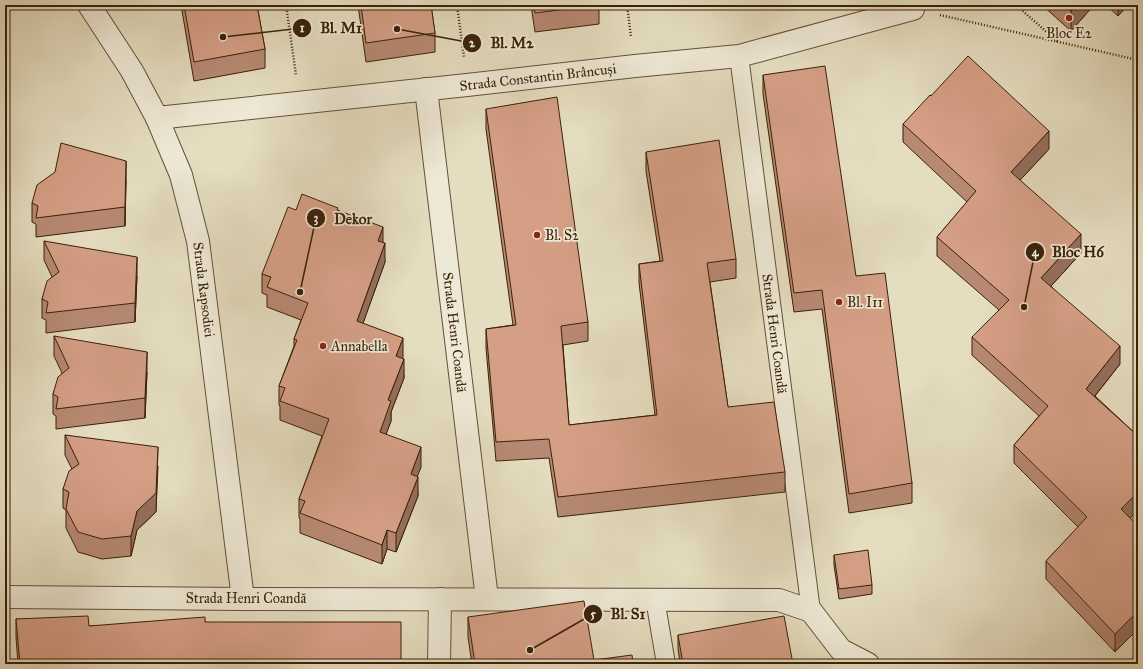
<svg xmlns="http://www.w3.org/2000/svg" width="1143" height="669" font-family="'IM FELL Great Primer',serif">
<rect width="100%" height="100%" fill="#e5ddc0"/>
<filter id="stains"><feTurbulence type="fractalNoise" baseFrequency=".005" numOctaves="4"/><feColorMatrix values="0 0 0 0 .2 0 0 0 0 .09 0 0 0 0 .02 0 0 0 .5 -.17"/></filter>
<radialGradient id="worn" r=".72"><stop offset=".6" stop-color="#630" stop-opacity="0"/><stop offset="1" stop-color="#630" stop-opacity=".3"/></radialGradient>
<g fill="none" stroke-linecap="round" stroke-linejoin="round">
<g stroke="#655036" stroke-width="20">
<g id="service">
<path id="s1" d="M739 56 811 611"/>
<path d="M655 599 666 664"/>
</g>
</g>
<g stroke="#655036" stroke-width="24">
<g id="minor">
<path id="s2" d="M426 89 487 599"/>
<path id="s3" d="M157 118 467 85 635 66 739 56 913 9"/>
<path d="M5 597 243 599"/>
<path d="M439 664 440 599"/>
</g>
</g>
<g stroke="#655036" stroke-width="24">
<g id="tertiary">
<path id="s4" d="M89 5 132 71 157 118 181 175 198 241 243 599 779 600 811 611 841 650 868 664"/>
</g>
</g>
<g stroke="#3a2108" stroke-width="2.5" stroke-dasharray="1 2" stroke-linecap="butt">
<path d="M286 5 296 75"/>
<path d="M457 5 464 57"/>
<path d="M627 5 631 37"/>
<path d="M1016 5 1058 42"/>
<path d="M940 15 1138 60"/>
<path d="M1129 664 1138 651"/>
</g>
<use href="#service" stroke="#eee9d6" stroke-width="18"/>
<use href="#minor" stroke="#eee9d6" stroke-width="22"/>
<use href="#tertiary" stroke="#eee9d6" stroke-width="22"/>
</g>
<g fill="#b78973" stroke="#3a2108">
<path d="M181 5H257L265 49V68L194 81Z"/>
<path d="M358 5H431L435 33V52L366 62Z"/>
<path d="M531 5H599V24L535 32Z"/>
<path d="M1042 5H1094L1071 31Z"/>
<path d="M1106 5H1128L1118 16Z"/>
<path d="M763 75 856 276 912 483V503L849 513 822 309 794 312 763 94Z"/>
<path d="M931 96 1049 149 1020 180 1081 253 1051 286 1120 364 1095 396 1138 436V510L1130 518 1115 652 1046 579V561L1078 527 1014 463V445L1039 416 972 355V337L999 310 937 256V237L967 202 903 142V124Z"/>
<path d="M486 109 588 322V341L563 345 569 425 655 415 639 283V264L660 261 646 171V152L736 259V278L710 282 728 407 785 472V492L558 517 549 458 496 461 486 348V329L513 325 486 129Z"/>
<path d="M126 180 125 226 36 237V224L32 222V203Z"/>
<path d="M296 210H338L383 242 385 262 363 323 403 358 404 378 391 412V421L386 434 421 467 417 476 418 496 396 552 387 549 382 564 300 533V519L299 518V499L322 436 280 420V406L279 405V386L294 346V339L301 320 267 307V295L262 293V274Z"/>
<path d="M44 241 137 276 135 322 46 333V320L42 318V299L52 277 44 260Z"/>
<path d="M54 336 147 372 145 418 56 429V416L53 414V394L62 373 54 356Z"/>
<path d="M65 435 158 466 156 512 137 530 131 556 102 559 78 552 66 528V510L63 508V489L72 469 65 455Z"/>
<path d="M834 555 872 585V594L839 599 834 565Z"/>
<path d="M468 617 594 660 633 664H472L468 637Z"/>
<path d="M16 619 89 626 205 622 401 664H18L16 637Z"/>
<path d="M678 635 793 664H680L678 648Z"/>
</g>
<g fill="#956f5e" stroke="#3a2108">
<path d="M1076 5H1094L1071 31V11Z"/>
<path d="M1118 5H1128L1118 16Z"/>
<path d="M1049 131V149L1011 190V172Z"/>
<path d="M126 161V180L125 226V207Z"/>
<path d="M383 227V246L378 241Z"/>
<path d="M1081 234V253L1041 297V278Z"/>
<path d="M385 243V262L357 340V321Z"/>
<path d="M137 257V276L135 322V303Z"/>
<path d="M403 338V358L396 375V356Z"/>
<path d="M1120 346V364L1086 407V389Z"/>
<path d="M147 352V372L145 418V398Z"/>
<path d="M404 359V378L391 412V421L380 451V432L388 400Z"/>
<path d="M158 447 156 512 137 530 131 556V536L137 511Z"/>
<path d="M421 447V467L411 493V474Z"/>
<path d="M418 477V496L396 552V533Z"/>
<path d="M1138 492V510L1121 528V509Z"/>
<path d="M387 530V549L382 564V545Z"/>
<path d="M1138 611V629L1115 652V634Z"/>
</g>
<g fill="#d59f86" stroke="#3a2108">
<path d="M184 5H257L265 49 194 62Z"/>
<path d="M361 5H431L435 33 366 43Z"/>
<path d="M534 5H598L535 13Z"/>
<path d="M1064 5H1076L1071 11Z"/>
<path d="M968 56 1049 131 1011 172 1081 234 1041 278 1120 346 1086 389 1138 436V492L1121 509 1138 526V611L1115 634 1046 561 1087 517 1014 445 1048 406 972 337 1009 300 937 237 976 191 903 124 930 95 931 96Z"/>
<path d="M825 66 856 276 885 273 912 483 849 494 822 290 794 293 763 75Z"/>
<path d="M557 97 588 322 561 326 569 425 657 415 639 264 663 261 646 152 719 140 736 259 707 263 728 407 774 402 785 472 558 497 549 439 496 442 486 329 516 325 486 109Z"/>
<path d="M61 143 126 161 125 207 36 218 38 206 32 203 37 185 55 172Z"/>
<path d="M302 194 338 208 337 210 383 227 378 241 385 243 357 321 403 338 396 356 404 359 388 400 391 401 380 432 421 447 411 474 418 477 396 533 387 530 382 545 300 513 305 501 299 499 329 419 280 401 285 388 279 386 297 340 294 339 308 303 267 287 271 277 262 274 288 207 296 210Z"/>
<path d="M44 241 137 257 135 303 46 313 48 302 42 299 47 281 59 272Z"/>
<path d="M54 336 147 352 145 398 56 409 58 397 53 394 58 377 69 368Z"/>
<path d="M65 435 158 447 156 493 137 511 131 536 102 539 78 532 66 509 69 492 63 489 69 471 79 464Z"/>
<path d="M868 550 872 585 839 589 834 555Z"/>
<path d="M584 601 594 660 632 655 633 664H475L468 617Z"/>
<path d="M88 616 89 626 205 617V622H401V664H20L16 619Z"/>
<path d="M784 616 793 664H683L678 635Z"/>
</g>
<g fill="#8f2418" stroke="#eee9d6" stroke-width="1.5">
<circle cx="1069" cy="18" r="4"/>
<circle cx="537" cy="235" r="4"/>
<circle cx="839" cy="302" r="4"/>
<circle cx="323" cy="346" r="4"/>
</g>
<g text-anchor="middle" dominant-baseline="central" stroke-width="3.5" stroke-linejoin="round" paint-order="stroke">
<g font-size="14" fill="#3a2108" stroke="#eee9d6" text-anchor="start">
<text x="1069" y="33" text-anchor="middle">Bloc E2</text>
<text x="545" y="235">Bl. S2</text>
<text x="847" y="302">Bl. I11</text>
<text x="331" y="346">Annabella</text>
</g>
<g font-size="14" fill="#3a2108" stroke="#eee9d6">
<text stroke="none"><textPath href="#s3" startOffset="383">Strada Constantin Brâncuși</textPath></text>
<text stroke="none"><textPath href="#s4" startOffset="311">Strada Rapsodiei</textPath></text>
<text stroke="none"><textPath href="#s2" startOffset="245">Strada Henri Coandă</textPath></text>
<text stroke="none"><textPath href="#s1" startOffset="280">Strada Henri Coandă</textPath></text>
<text x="246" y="598">Strada Henri Coandă</text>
</g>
</g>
<path fill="none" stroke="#3a2108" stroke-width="1.5" d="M223 37L302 28M397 29L472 43M300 292L316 218M1024 307L1035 252M530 650L593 614"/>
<g fill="#3a2108" stroke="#eee9d6" stroke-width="1.5">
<circle cx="223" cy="37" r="4"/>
<circle cx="397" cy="29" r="4"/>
<circle cx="300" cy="292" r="4"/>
<circle cx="1024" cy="307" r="4"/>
<circle cx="530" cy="650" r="4"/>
<circle cx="302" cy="28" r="10"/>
<circle cx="472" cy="43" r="10"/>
<circle cx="316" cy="218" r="10"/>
<circle cx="1035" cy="252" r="10"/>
<circle cx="593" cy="614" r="10"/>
</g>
<g font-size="12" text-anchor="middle" font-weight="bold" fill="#fff">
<text x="302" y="32">1</text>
<text x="472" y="47">2</text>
<text x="316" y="222">3</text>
<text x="1035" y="256">4</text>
<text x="593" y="618">5</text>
</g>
<g font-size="15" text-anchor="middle" font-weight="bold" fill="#3a2108" stroke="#eee9d6" stroke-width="3.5" stroke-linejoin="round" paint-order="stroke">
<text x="341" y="33">Bl. M1</text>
<text x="512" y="48">Bl. M2</text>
<text x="353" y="224">Dekor</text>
<text x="1078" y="257">Bloc H6</text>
<text x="628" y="619">Bl. S1</text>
</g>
<rect width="1143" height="669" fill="none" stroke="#e5ddc0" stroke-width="20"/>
<rect x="6" y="6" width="1131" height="657" fill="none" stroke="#3a2108" stroke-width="2"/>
<rect x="10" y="10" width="1123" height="649" fill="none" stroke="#3a2108"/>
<rect width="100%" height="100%" filter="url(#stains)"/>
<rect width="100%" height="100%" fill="url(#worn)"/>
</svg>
